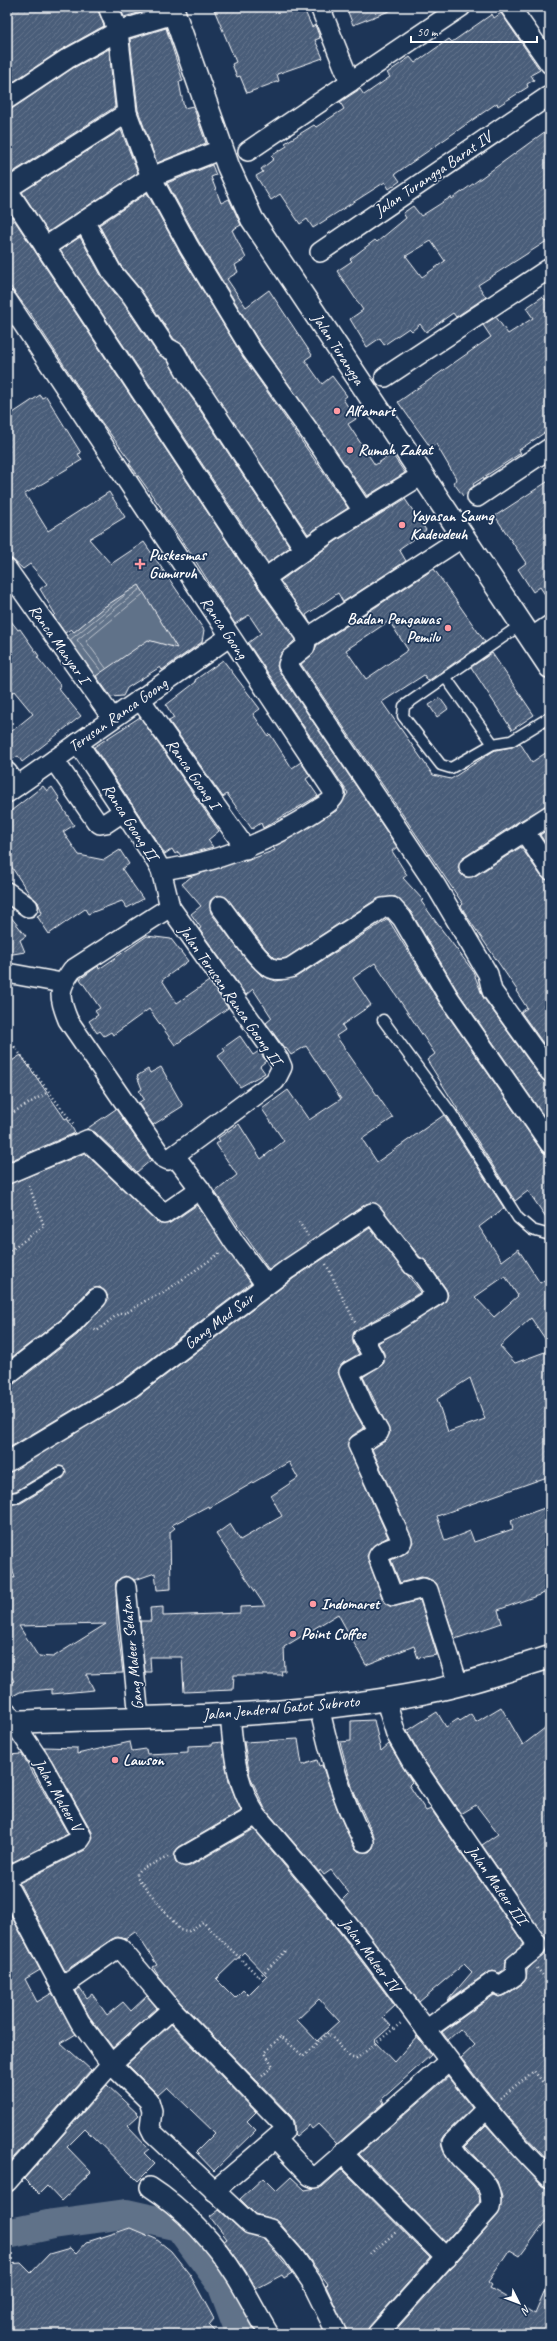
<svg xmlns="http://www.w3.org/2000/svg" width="557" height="2341" font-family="Caveat,sans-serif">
<defs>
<pattern id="building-hatch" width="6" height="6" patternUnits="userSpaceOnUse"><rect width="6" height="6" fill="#4a5d79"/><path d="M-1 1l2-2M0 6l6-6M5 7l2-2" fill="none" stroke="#65758d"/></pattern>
</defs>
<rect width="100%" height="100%" fill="#1d3557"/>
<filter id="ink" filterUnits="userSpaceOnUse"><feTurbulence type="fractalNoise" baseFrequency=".025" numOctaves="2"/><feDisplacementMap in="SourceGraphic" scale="8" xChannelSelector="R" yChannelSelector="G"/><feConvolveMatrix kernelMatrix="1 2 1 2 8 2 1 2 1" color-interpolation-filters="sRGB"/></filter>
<g filter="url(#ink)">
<path fill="#617289" stroke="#a0aab8" d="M151 568 198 626 110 697 64 639Z"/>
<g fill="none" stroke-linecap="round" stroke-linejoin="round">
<g stroke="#c0c7d0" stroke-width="1">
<path d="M70 640 124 596"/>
<path d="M106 668 86 641 143 594"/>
<path d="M101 671 77 640 140 589"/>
</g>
<path stroke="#617289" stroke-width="30" d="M7 2234 53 2224 126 2214 179 2226 222 2284 241 2334"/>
</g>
<g fill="url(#building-hatch)" stroke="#fff" fill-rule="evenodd">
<path d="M7 7H97L104 26 61 50 7 86Z"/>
<path d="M120 7H159L124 17Z"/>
<path d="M213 7H303L312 27 315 25 320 38 315 40 323 58 277 74 279 81 247 93 240 76 237 77 232 64 236 62Z"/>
<path d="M346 7H397V8L353 25Z"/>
<path d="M501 13 540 70 531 75 534 80 527 84 528 87 498 106 497 103 395 174 400 181 389 189 385 182 313 228 307 219 300 224 280 194 271 200 256 176 263 172 261 169 274 159 271 156 287 146 285 143 314 125 316 127 344 109 340 102 360 89 364 95 390 77 387 73 410 57 415 63 449 39 452 42 492 14 494 18Z"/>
<path d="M166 28 183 81 179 82 184 108 193 106 206 143 157 163 138 110 130 39Z"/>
<path d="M109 49 115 107 7 176V110L13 108 73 68Z"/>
<path d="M550 128V239L478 285 486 297 456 317 453 313 426 332 420 324 412 331 409 328 384 345 380 338 367 347 350 319 363 310 337 271 352 261 350 259 375 240 377 242 406 218 403 213 413 206 421 216 451 197 452 199ZM431 241 445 261 422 277 406 256Z"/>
<path d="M121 130 138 173 48 232 22 192Z"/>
<path d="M212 165 216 175 211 177 221 203 229 199 241 225 232 230 246 258 235 265 238 272 227 279 246 307 269 290 312 355 305 360 322 384 332 376 347 396 343 399 356 419 348 424 375 465 392 454 405 473 367 496 261 345 199 242 167 183Z"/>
<path d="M147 193 180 253 243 357 348 508 308 534 197 369 185 347 174 339 141 290 121 266 99 225Z"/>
<path d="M7 209 239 560 295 640 280 656 277 666 279 671 397 847 392 851 407 875 403 878 423 900 421 901 436 922 473 971 483 997 541 1078 550 1083V1125L458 992 411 912 396 897 377 899 286 958 280 959 275 958 265 948 228 899 218 895 210 901 211 913 248 962 262 976 276 981 296 977 388 919 440 1004 541 1150 550 1155V1223L528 1191 515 1201 427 1060 435 1054 375 963 353 978 371 1005 342 1025 345 1030 336 1036 393 1118 362 1139 377 1162 444 1115 504 1208 479 1227 502 1261 518 1249 540 1283 550 1276V1346L531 1318 500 1346 515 1363 550 1350V1476L437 1516 445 1541 470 1531 474 1542 513 1529 511 1520 550 1506V1591L498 1610 502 1623 455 1639 436 1583 427 1578 421 1577 400 1583 391 1560 406 1553 413 1542 372 1449 385 1441 390 1432 363 1377 384 1363V1353L378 1343 443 1304 448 1295 446 1289 427 1262 420 1257 376 1203 366 1204 269 1270 215 1192 237 1175 216 1144 220 1141 218 1138 239 1124 261 1159 284 1141 262 1109 288 1090 309 1120 341 1099 306 1046 291 1055 286 1048 285 1049 266 1023 272 1018 253 989 246 995 199 929 201 928 191 914 201 906 182 884 192 876 243 860 244 862 275 850 273 847 336 811 348 793 248 643 261 633 249 615 235 624 193 557 160 510 162 509 129 463 131 462 100 420 30 313 7 282ZM505 1276 518 1296 494 1317 475 1297ZM470 1378 485 1419 448 1432 437 1399Z"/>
<path d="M80 237 102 277 123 303 157 353 167 360 290 547 268 563 60 250Z"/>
<path d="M542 297 545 300 550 297V429L519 450 521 453 473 484 474 486 463 496 453 482 457 480 436 444 431 448 398 402 491 337 483 325 496 317 508 334 533 318 526 308Z"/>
<path d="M40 395 42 398 46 396 81 453 78 454 82 460 25 494 48 531 109 492 125 517 89 539 111 564 144 542 204 630 202 642 162 670 160 667 127 688 123 696 111 697 96 676 148 640 177 648 139 585 104 607 74 632 71 629 65 633 53 616 55 614 40 589 47 584 30 564 23 569 12 559 7 558V417Z"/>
<path d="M550 480V602L540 587 533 592 518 569 526 563 495 516Z"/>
<path d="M405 499 426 530 399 549 406 561 343 602 338 593 306 615 310 623 280 581 336 541Z"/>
<path d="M434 569 485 642 428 681 424 675 382 702 433 775 451 779 495 750 512 747 520 743 532 762 550 750V804L518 822 463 858 458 867 464 877 475 876 521 847 541 876 550 881V1053L521 1012 527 1008 516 991 517 990 468 918 461 906 463 904 301 664 312 655 317 645ZM389 621 408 650 366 679 346 650Z"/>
<path d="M7 616 18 630 20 629 39 656 37 657 61 686 58 688 81 716 22 762 18 756 13 759 7 751V735L33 714 14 691 7 696Z"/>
<path d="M492 653 534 715 512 730 471 667Z"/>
<path d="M223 660 260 709 253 714 268 736 270 734 292 768 301 762 310 776 306 779 318 796 263 828 261 823 252 829 227 794 223 797 169 721 174 718 166 705 196 682 195 680Z"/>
<path d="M440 698 448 709 437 717 429 705Z"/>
<path d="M140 717 219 831 208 840 213 847 181 856 178 852 175 854 172 849 165 854 94 747Z"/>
<path d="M43 786 47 791 52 787 60 799 58 801 74 825 63 832 79 855 104 860 120 850 129 864 122 869 143 899 127 908 122 901 88 914 85 909 49 934 37 916 42 913 38 902 30 895 7 860V814Z"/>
<path d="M550 828V850L540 835Z"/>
<path d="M7 912 26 936 20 940 25 952 7 955Z"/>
<path d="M147 936 171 939 188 961 162 980 177 1003 209 981 228 1008 175 1045 149 1009 113 1035 111 1032 104 1036 100 1031 97 1033 89 1021 98 1015 95 1011 100 1008 80 979 98 966 99 969Z"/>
<path d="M240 1036 253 1055 259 1051 266 1061 260 1066 265 1073 240 1087 218 1056 225 1051 223 1048Z"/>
<path d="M21 1055 65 1119 67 1118 75 1133 7 1162V1064Z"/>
<path d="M161 1067 183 1106 153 1125 138 1103 144 1099 139 1091 142 1089 137 1076 148 1069 150 1073Z"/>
<path d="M116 1109 151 1160 137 1172 95 1132 85 1130Z"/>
<path d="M85 1153 160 1224 170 1223 197 1205 251 1283 126 1378 7 1449V1386L14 1384 77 1335 108 1300 107 1295 100 1287 89 1290 63 1318 7 1361V1185Z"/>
<path d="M370 1228 421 1292 354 1332 353 1343 359 1354 343 1363 338 1372 353 1408 364 1428 352 1436 347 1445 388 1537 373 1546 367 1556 383 1600 391 1607 420 1600 437 1655 418 1658 414 1646 366 1665 338 1614 284 1647 285 1671H281L282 1675H234L233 1690 184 1692 182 1657H150L151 1672H145L140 1621H151L150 1608 163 1607V1616L240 1613V1607L265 1606 216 1534 230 1524 240 1540 282 1516 271 1496 298 1478 289 1462 209 1508 208 1506 172 1525 175 1528 170 1532 171 1589 157 1590 155 1573 135 1580 125 1576 116 1582 117 1623 123 1673 86 1674 94 1690 52 1694V1689L20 1692 11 1697 7 1691V1685L14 1681 7 1669V1577L15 1578 7 1553V1505L21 1503 63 1478 66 1472 63 1467 57 1466 16 1491 7 1492V1473L138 1396 294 1278ZM106 1624 53 1657 38 1656 19 1626Z"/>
<path d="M501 1707 523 1745 550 1724V2162L506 2115 461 2058 475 2045 460 2029 448 2040 442 2032 494 1995 500 1997 506 1995 522 1984 526 1979 527 1970 546 1951 548 1942 482 1845 498 1834 476 1805 461 1814 421 1756 407 1731 437 1712 446 1727 458 1719 460 1721 471 1714 476 1722Z"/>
<path d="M374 1720 381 1751 389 1744 412 1782 409 1785 426 1811 431 1809 524 1944 505 1960 504 1970 499 1973 493 1971 487 1973 447 2001 472 1972 464 1964 419 2002 342 1900 349 1893 331 1870 324 1875 320 1870 319 1872 265 1809 250 1776 244 1742 298 1739 302 1765 317 1760 319 1766 322 1765 339 1814 354 1847 358 1851 369 1852 373 1848 374 1837 353 1790 340 1742 351 1741V1721Z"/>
<path d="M130 1742 132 1751 146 1749 147 1754 188 1752V1746L212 1745V1743L222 1742 229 1782 241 1811 179 1847 174 1856 176 1862 185 1867 190 1866 254 1829 338 1930 395 2006 383 2017 391 2026 374 2041 394 2062 417 2036 431 2055 382 2099 384 2103 337 2144 318 2124 312 2129 309 2125 296 2136 294 2134V2122L291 2116 180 2002 159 1977 153 1967 157 1965 135 1931 124 1939 117 1937 112 1939 65 1971 19 1883 85 1850 93 1838 92 1832 44 1747 77 1748V1754ZM244 1952 267 1976 248 1995 243 1990 235 1998 216 1979ZM319 1999 339 2021 317 2041 297 2020Z"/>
<path d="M22 1754 68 1834 7 1865V1755Z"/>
<path d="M12 1917 40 1970 25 1979 37 2002 52 1993 76 2034 61 2043 91 2070 7 2165V1919Z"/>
<path d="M80 1988 87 1998 92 1994 107 2015 123 2002 131 2011 147 1996 157 2008 113 2048 89 2016 76 1991Z"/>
<path d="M171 2024 256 2112 247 2121 256 2130 214 2171 196 2152 215 2133 167 2087 158 2095 127 2064Z"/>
<path d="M448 2077 472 2108 444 2135 441 2140 442 2147 447 2158 474 2187 480 2198 479 2204 445 2242 359 2154Z"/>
<path d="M107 2085 139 2115 127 2126 149 2149 144 2153 155 2164 138 2181 85 2129 67 2147 91 2172 61 2201 47 2186 39 2194 24 2179Z"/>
<path d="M486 2125 542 2186 550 2189V2216L520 2256 510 2250 488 2282 492 2285 490 2288 535 2314 550 2279V2334H392L498 2215 502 2197 497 2181 465 2146Z"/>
<path d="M342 2169 430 2258 369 2327 366 2334H348L326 2286 328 2284 301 2248 278 2221 255 2214 240 2199 263 2178 276 2191 291 2177 305 2190 322 2187Z"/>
<path d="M219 2210 243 2232 264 2239 292 2273 284 2278 282 2275 256 2289 245 2270 224 2241 227 2239 210 2217Z"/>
<path d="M130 2228 156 2239 171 2251 190 2275 214 2319 209 2325 218 2334H7V2264L21 2263 31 2273 49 2254 70 2248 76 2254 87 2242Z"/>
</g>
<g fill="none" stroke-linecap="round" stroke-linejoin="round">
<g stroke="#fff" stroke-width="13">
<g id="service">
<path d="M446 678 493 744 511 741 550 717"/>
<path d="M493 744 451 768 441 765 403 716 404 706 522 624"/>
<path d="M383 1020 451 1113 518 1218 532 1230 550 1235"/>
<path d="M7 1499 18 1497 60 1472"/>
</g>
</g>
<g stroke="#fff" stroke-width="22">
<g id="minor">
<path d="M108 7 118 31 127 113 151 177 189 247 252 351 322 449 363 511"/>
<path d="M320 7 350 82"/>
<path d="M510 7 550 64"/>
<path d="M124 29 174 14"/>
<path d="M7 99 67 59 118 31"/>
<path d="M248 151 461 7"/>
<path d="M7 189 248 554 307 637 312 635 463 537"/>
<path d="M7 189 127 113"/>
<path d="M84 221 112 272 132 296 166 347 175 352 188 375 204 396 305 550"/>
<path d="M45 247 151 177 222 149"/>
<path d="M320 252 547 97 550 101"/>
<path d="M7 300 335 794C333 802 321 807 314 812 268 842 216 863 161 870"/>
<path d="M385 377 550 268"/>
<path d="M477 497 550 448"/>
<path d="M7 569 112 718"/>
<path d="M265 578 330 532 422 475"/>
<path d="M307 637 305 647 290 659 288 665 436 886 488 974 492 991 550 1072"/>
<path d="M531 638 550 625"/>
<path d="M140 699 246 849"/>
<path d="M78 743 153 856 161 870 170 907"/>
<path d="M54 760 96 821 100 824 106 823 124 811"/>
<path d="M7 772 17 786"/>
<path d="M7 793 229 637"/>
<path d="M524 831 550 870"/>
<path d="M469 867 550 815"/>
<path d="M7 892 28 907"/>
<path d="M220 906C232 921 254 957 269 967 276 971 283 970 290 968L383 908 392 907 402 918 449 998 550 1144"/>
<path d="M170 907 279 1060 282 1067 275 1081 168 1160 162 1157 68 1020C59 998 57 990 72 970Z"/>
<path d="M7 973 62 983"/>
<path d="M175 1156 200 1189"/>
<path d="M7 1174 87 1140 164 1214 200 1189 234 1242 266 1285"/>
<path d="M7 1375 70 1326 97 1298"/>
<path d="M7 1462 132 1387 288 1269 372 1213 413 1266 418 1268 437 1295 393 1323 363 1338 374 1358 349 1372 363 1404 379 1432 358 1445 402 1541C398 1549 381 1548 378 1557L393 1596 423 1588 428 1590 458 1684"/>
<path d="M126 1587 139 1718"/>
<path d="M385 1698 396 1734 412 1762 537 1944 536 1948 515 1965 516 1975 500 1986 493 1982 426 2030"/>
<path d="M319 1707C330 1754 341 1800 364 1842"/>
<path d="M7 1712 43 1766 82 1837 80 1840 7 1877"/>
<path d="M230 1714C233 1751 236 1784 256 1815 291 1856 326 1896 359 1939 421 2020 477 2107 550 2178"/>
<path d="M185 1856 256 1815"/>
<path d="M7 1885 80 2022 111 2064 149 2101 152 2111 150 2127 153 2133 250 2224 270 2229 293 2255 311 2281 337 2334"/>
<path d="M62 1987 118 1948 121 1949 172 2009 283 2124 284 2131 214 2191"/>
<path d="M275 2139 310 2176 315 2178 449 2061"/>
<path d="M342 2153 446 2258"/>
<path d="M7 2182 111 2064 172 2009"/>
<path d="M150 2187C183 2208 216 2244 237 2278 248 2296 258 2316 269 2334"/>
<path d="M377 2334 490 2208C497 2175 457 2168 452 2143L487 2108"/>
</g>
</g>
<g stroke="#fff" stroke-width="25">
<path id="secondary" d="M172 7 228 166 252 219 550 667"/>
</g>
<g stroke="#fff" stroke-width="25">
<path id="primary" d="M7 1722C145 1717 286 1719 422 1693 466 1685 508 1670 550 1657"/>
</g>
<g stroke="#fff" stroke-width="2.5" stroke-dasharray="1 3" stroke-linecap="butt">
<path d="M7 1037 75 1126"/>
<path d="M7 1051 15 1047"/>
<path d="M7 1116 48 1092"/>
<path d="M299 1222 308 1236"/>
<path d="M7 1253 44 1226 28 1183"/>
<path d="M326 1264 356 1324"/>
<path d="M91 1328 97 1331 119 1313H126L150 1298 163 1293 220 1253"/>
<path d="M168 1857 139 1870 137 1873V1877L180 1930 189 1931 203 1922 259 1977 287 1950"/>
<path d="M537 1968 550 1984"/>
<path d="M262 2076 273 2066 265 2053 281 2036 303 2056 328 2033 350 2057 356 2059 401 2023"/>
<path d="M500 2098 534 2071 550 2091"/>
<path d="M370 2254 396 2232"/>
</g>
<use href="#service" stroke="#1d3557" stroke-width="10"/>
<use href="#minor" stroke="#1d3557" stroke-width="19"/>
<use href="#secondary" stroke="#1d3557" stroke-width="22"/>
<use href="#primary" stroke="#1d3557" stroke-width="22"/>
</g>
</g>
<g fill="#ff9aa2" stroke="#1d3557" stroke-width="1.5">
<circle cx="337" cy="411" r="4"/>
<circle cx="350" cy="450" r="4"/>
<circle cx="402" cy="525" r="4"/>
<path d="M138 558h4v4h4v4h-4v4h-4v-4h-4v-4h4z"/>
<circle cx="448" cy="628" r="4"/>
<circle cx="313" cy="1604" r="4"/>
<circle cx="293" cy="1634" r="4"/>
<circle cx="115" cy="1760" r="4"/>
</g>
<g text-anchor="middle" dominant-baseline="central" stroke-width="3.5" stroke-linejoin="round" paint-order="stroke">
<g font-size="16" fill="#fff" stroke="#1d3557">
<text transform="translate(433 174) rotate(-34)">Jalan Turangga Barat IV</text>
<text transform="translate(338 349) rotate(57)">Jalan Turangga</text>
<text transform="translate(224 628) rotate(56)">Ranca Goong</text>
<text transform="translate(59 644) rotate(55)">Ranca Manyar I</text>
<text transform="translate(118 715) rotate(-35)">Terusan Ranca Goong</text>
<text transform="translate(193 774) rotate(55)">Ranca Goong I</text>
<text transform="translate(130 822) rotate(57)">Ranca Goong II</text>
<text transform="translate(230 995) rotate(55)">Jalan Terusan Ranca Goong II</text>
<text transform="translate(219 1321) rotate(-37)">Gang Mad Sair</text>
<text transform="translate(132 1653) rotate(-96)">Gang Maleer Selatan</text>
<text transform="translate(281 1708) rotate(-5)">Jalan Jenderal Gatot Subroto</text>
<text transform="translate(58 1795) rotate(60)">Jalan Maleer V</text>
<text transform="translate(497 1885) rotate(55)">Jalan Maleer III</text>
<text transform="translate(370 1955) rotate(53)">Jalan Maleer IV</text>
</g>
<g font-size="16" font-weight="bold" fill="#fff" stroke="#1d3557" text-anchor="start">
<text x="345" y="411">Alfamart</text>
<text x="358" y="450">Rumah Zakat</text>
<text x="410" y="516">Yayasan Saung<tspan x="410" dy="18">Kadeudeuh</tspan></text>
<text x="149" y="555">Puskesmas<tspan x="149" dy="18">Gumuruh</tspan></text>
<text x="440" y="619" text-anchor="end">Badan Pengawas<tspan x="440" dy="18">Pemilu</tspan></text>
<text x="321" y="1604">Indomaret</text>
<text x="301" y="1634">Point Coffee</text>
<text x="123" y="1760">Lawson</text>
</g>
</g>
<rect width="557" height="2341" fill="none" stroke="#1d3557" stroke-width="24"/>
<rect x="12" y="12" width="533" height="2317" fill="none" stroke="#fff" stroke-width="1.5" filter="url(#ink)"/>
<g transform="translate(519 2303) rotate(132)" stroke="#1d3557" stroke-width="3" paint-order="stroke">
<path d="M0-3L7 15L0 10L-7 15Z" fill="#ffffff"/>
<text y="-6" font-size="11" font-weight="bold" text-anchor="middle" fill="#ffffff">N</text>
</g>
<path d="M411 36v6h126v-6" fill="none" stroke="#ffffff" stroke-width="2"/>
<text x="417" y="36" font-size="12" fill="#ffffff" stroke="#1d3557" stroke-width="3" paint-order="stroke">50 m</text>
</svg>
